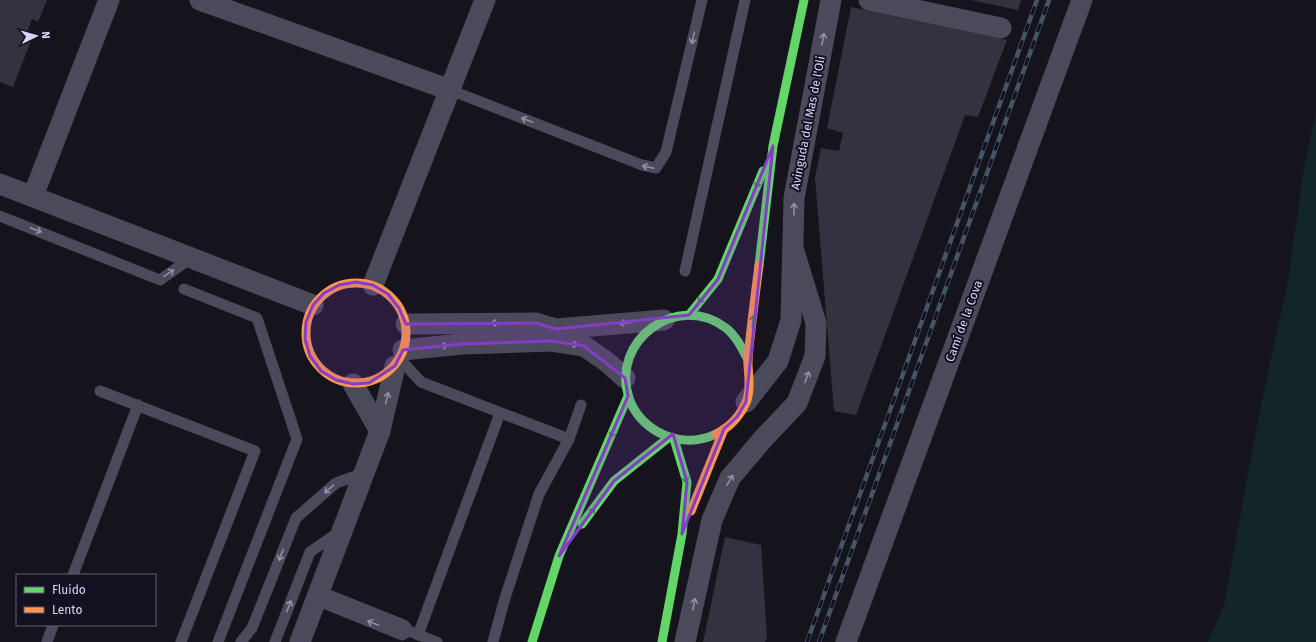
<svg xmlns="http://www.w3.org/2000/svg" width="1316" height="642" font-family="'Fira Sans',sans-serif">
<rect width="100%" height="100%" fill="#15141c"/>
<path fill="#132627" d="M1316 113V642H1208L1224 605 1258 419 1288 281 1305 161Z"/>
<g fill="#33323e">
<path d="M0 0H47L38 22 32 19 25 38 31 41 13 87 0 82Z"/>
<path d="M971 0H1021L1018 10Z"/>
<path d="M851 7 1007 40 978 117 965 115 856 415 834 411 815 178 821 148 839 151 843 133 827 128Z"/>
<path d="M725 537 761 545 767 637 765 642H703Z"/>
</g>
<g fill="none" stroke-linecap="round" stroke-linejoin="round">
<g stroke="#4b4a5b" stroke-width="11">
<path d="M450 90 642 165 656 168 666 152 702 0"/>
<path d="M0 216 160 280 191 258"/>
<path d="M685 271 745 0"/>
<path d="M184 289 257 318 297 439 218 642"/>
<path d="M400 359 421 382 569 439"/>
<path d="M100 391 255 451 181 642"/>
<path d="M73 575 138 405"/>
<path d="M319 591 404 625 409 631 437 642"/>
<path d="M316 600 402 635 409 631"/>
<path d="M418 635 500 413"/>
<path d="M47 642 53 625"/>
<path d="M241 642 252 628 296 518 336 483 364 473"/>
<path d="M275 642 310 552 339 532"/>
<path d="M493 642 505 598 539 494 569 439 581 405"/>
</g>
<g stroke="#4b4a5b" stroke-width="21">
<path d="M200 0 450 90"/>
<path d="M869 0 1001 28"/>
<path d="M0 184 313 305"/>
<path d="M33 196 109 0"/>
<path d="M373 285 485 0"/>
<path d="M406 324 536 323 556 329 664 320"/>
<path d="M403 350 462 344 551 341 584 346 607 362 625 378"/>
<path d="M353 384 380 431"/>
<path d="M746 402 778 361 791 320 794 198 831 0"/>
<path d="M300 642 380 431 395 366"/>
<path d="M685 642 712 520 730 478 762 440 797 403 815 356 816 323 793 248"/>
<path d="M846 642 1082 0"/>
</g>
<g stroke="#63d668" stroke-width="9">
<path d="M759 265 773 146 804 0"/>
<path d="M689 315 718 279 763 171"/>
<path d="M716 434C697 443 676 442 658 432 644 424 634 413 629 398 610 341 677 291 726 328 736 336 742 348 748 360"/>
<path d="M582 524 614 481 668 438"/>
<path d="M532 642 559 556 628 396"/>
<path d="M662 642 682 534 687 482 674 439"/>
</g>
<g stroke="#ff974d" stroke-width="9">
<circle cx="356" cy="333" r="50"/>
<path d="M716 434C730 427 741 415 747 400 752 384 747 372 748 357 751 327 755 296 759 265"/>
<path d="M691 511 724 429"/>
</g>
<g stroke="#455563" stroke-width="4.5">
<g id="rail">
<path d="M807 642 1037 0"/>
<path d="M819 642 1049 0"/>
</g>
</g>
<use href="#rail" stroke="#131020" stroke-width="3" stroke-dasharray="9" stroke-linecap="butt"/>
</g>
<defs><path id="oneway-shaft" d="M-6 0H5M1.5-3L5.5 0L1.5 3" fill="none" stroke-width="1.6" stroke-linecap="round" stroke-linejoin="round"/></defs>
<g stroke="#928faa">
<use href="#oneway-shaft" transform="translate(693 38) rotate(103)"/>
<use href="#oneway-shaft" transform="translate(823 39) rotate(-79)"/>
<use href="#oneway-shaft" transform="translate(527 120) rotate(-159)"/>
<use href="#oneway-shaft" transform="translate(648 167) rotate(-168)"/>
<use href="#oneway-shaft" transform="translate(794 209) rotate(-89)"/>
<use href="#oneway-shaft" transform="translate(36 230) rotate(22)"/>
<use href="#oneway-shaft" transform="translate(169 273) rotate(-34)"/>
<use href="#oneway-shaft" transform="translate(497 323) rotate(180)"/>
<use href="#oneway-shaft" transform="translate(625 323) rotate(175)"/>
<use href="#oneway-shaft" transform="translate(572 344) rotate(8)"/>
<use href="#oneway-shaft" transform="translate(442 346) rotate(-6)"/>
<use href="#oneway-shaft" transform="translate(807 377) rotate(-69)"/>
<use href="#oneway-shaft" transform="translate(387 398) rotate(-77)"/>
<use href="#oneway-shaft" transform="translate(730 480) rotate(-60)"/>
<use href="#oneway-shaft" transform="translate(329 489) rotate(139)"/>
<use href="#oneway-shaft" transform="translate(281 555) rotate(112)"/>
<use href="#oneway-shaft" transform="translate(694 604) rotate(-78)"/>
<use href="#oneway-shaft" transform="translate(289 606) rotate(-69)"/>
<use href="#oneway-shaft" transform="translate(373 623) rotate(-158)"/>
</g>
<g stroke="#3f7d48">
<use href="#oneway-shaft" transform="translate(758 182) rotate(112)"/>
<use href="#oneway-shaft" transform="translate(702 298) rotate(129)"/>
<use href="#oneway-shaft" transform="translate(753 321) rotate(-83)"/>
<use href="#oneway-shaft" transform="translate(613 432) rotate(113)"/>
<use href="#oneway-shaft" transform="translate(685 477) rotate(77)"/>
<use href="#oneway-shaft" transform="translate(591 513) rotate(-54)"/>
</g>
<path fill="#843dc5" fill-opacity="0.2" stroke="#843dc5" stroke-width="3" stroke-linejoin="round" d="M773 146 746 402 737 417 724 429 682 534 687 482 673 434 614 481 559 556 628 396 625 378 584 346 551 341 462 344 403 350 395 366 369 383 353 384 336 380 321 371 310 356 305 339 306 322 313 305 324 293 339 285 356 282 373 285 388 294 399 308 406 324 536 323 556 329 689 315 718 279Z"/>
<g text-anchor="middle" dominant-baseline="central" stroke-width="4" stroke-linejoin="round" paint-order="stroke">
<g font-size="12" fill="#d9d4fa" stroke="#131020">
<text transform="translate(808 123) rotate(-79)">Avinguda del Mas de l'Oli</text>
<text transform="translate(964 321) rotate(-70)">Camí de la Cova</text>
</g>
</g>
<rect x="16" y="574" width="140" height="52" fill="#131020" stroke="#625e77"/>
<rect x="24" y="587" width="20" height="6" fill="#63d668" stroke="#625e77"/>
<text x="52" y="594" font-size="12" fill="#d9d4fa">Fluido</text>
<rect x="24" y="607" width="20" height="6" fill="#ff974d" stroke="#625e77"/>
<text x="52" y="614" font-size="12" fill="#d9d4fa">Lento</text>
<g transform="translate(36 36) rotate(85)" stroke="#131020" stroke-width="3" paint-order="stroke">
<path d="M0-3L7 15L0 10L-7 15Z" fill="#d9d4fa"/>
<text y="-6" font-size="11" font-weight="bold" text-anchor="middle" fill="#d9d4fa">N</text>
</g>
</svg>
